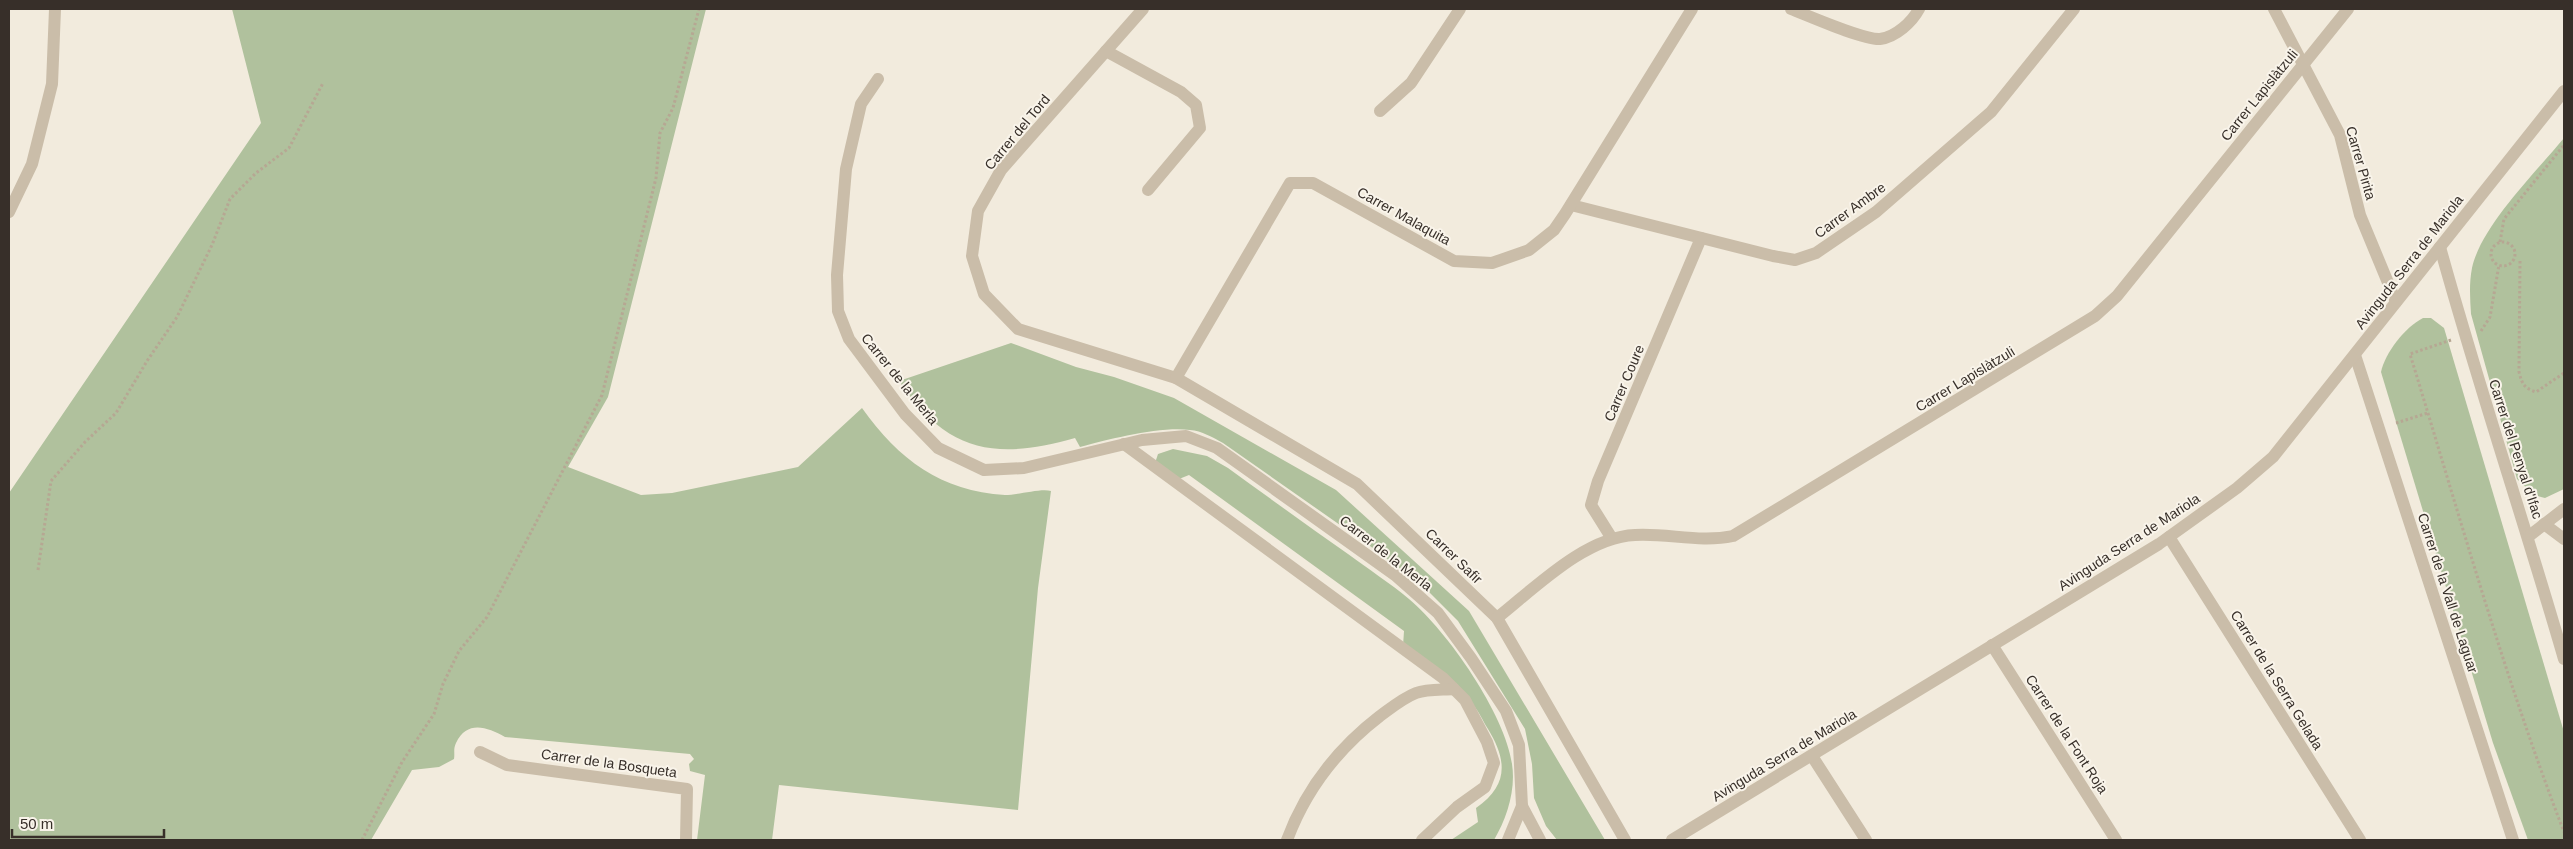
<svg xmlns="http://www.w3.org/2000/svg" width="2573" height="849" font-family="Helvetica,sans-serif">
<rect width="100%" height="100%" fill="#f2ebdd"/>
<g fill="#b0c19d">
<path d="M232 9H706L608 397 568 467 641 495 672 493 798 467 862 408C899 460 941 491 1005 495 1019 495 1041 488 1051 491L1038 588 1018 810 779 785 772 840H697L705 775 690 771 689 764 694 759 690 754 505 737C487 727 467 720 456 743 453 749 455 753 454 759L439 767 412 770 371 840H9V493L261 123Z"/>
<path d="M2564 138V489L2545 498 2534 495 2517 479 2471 314C2470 299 2469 283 2472 268 2481 226 2536 172 2564 138Z"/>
<path d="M2423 318H2431L2444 328 2564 732V840H2528L2493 743 2381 372C2385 353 2405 327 2423 318Z"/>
<path d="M1011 343 1076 367 1114 377 1174 398 1336 490 1469 611 1605 840H1557L1546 826 1534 798 1532 764 1525 729 1458 621 1423 586 1370 546 1223 443C1212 437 1202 431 1190 430 1161 426 1109 439 1080 447L1075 438C995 461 946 452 899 381Z"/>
<path d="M1173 449 1207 456 1228 468C1268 497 1308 526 1348 554 1368 569 1390 583 1409 599 1448 632 1505 714 1512 764 1516 790 1507 818 1494 840H1451L1478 822 1476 808C1509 785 1507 760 1488 729 1483 721 1479 712 1474 706 1454 684 1426 665 1403 646L1404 631 1189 475 1174 481 1155 463 1158 454Z"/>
</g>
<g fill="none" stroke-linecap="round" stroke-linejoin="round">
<g stroke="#b6a793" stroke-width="3" stroke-dasharray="2.5 2.5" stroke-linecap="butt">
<path d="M2500 242 2504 219 2564 145"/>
<circle cx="2503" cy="254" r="12"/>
<path d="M2520 261 2519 372C2522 384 2524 388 2536 392L2564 373"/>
<path d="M2481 331 2490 317 2499 265"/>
<path d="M2451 340 2410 354C2459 514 2504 676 2564 832"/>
<path d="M2396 423 2428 413"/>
<path d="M38 570 51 481 85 442 116 413 147 361 177 317 212 245 230 199 256 173 289 148 323 83"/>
<path d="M362 840 402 762 434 714 443 684 459 651 487 617 602 395 656 178 660 133 673 108 699 9"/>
</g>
<g stroke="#cabda9" stroke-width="12">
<path d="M1143 9 1001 170 978 211 972 256 984 294 1018 329 1176 378 1357 484 1497 618 1625 840"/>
<path d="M1791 9C1809 16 1863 40 1880 39 1896 37 1912 22 1919 9"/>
<path d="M2274 9 2340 135 2360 215 2396 302"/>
<path d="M1106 51 1181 92 1196 105 1200 128 1148 190"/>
<path d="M878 79 861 104 846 169 837 275 838 311 849 339 905 414 938 448 984 470 1024 468 1142 440 1186 436 1217 448 1395 575 1438 613 1471 658 1506 711 1519 745 1522 806"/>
<path d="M1380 111 1411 83 1460 9"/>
<path d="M1571 205 1773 256 1795 260 1816 253 1876 212 1991 112 2074 9"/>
<path d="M9 212 32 164 52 84 55 9"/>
<path d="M2440 247C2478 385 2524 521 2564 659"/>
<path d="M2355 355 2513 840"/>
<path d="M1176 378 1290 183H1313L1454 261 1492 263 1529 250 1554 230 1565 214 1692 9"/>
<path d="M1124 444 1443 678 1465 700 1487 742 1494 763 1485 787 1457 807 1422 840"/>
<path d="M2544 524 2564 539"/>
<path d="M2529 536 2564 509"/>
<path d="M1611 537 1591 505 1598 481 1701 238"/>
<path d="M2169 537 2360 840"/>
<path d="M1497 618C1535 588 1585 537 1635 535 1668 533 1700 543 1733 536L2095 316 2117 296 2348 9"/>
<path d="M1992 645 2116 840"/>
<path d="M480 752 507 765 687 789 686 840"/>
<path d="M1812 756 1866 840"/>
<path d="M1287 840C1306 789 1337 749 1380 716 1391 708 1403 698 1416 693 1427 689 1442 690 1454 689"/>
<path d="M1508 840 1522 806 1540 840"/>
<path d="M1672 840 2159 544 2237 488 2273 457 2564 91"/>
</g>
</g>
<g text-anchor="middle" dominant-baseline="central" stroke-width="4" stroke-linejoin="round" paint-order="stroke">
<g font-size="14" fill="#372f29" stroke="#f9f4ea">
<text transform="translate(2259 95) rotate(-51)">Carrer Lapislàtzuli</text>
<text transform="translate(1017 132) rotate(-50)">Carrer del Tord</text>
<text transform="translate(2361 163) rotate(74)">Carrer Pirita</text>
<text transform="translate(1850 210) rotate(-36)">Carrer Ambre</text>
<text transform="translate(1404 216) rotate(29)">Carrer Malaquita</text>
<text transform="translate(2409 262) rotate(-52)">Avinguda Serra de Mariola</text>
<text transform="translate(900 379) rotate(51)">Carrer de la Merla</text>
<text transform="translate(1965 379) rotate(-31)">Carrer Lapislàtzuli</text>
<text transform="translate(1624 383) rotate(-67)">Carrer Coure</text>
<text transform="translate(2516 449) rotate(72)">Carrer del Penyal d'Ifac</text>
<text transform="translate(2129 542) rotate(-33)">Avinguda Serra de Mariola</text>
<text transform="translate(1386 553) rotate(38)">Carrer de la Merla</text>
<text transform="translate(1454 556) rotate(44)">Carrer Safir</text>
<text transform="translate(2448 593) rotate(72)">Carrer de la Vall de Laguar</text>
<text transform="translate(2277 680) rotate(58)">Carrer de la Serra Gelada</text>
<text transform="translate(2067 734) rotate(57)">Carrer de la Font Roja</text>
<text transform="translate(1784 755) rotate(-31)">Avinguda Serra de Mariola</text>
<text transform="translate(609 763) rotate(8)">Carrer de la Bosqueta</text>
</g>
</g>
<rect width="2573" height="849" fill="none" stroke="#372f29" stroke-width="20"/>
<path d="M12 829v8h152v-8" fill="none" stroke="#372f29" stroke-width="2.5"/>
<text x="20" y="829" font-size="15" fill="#372f29" stroke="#f9f4ea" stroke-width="4" paint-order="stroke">50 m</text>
</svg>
